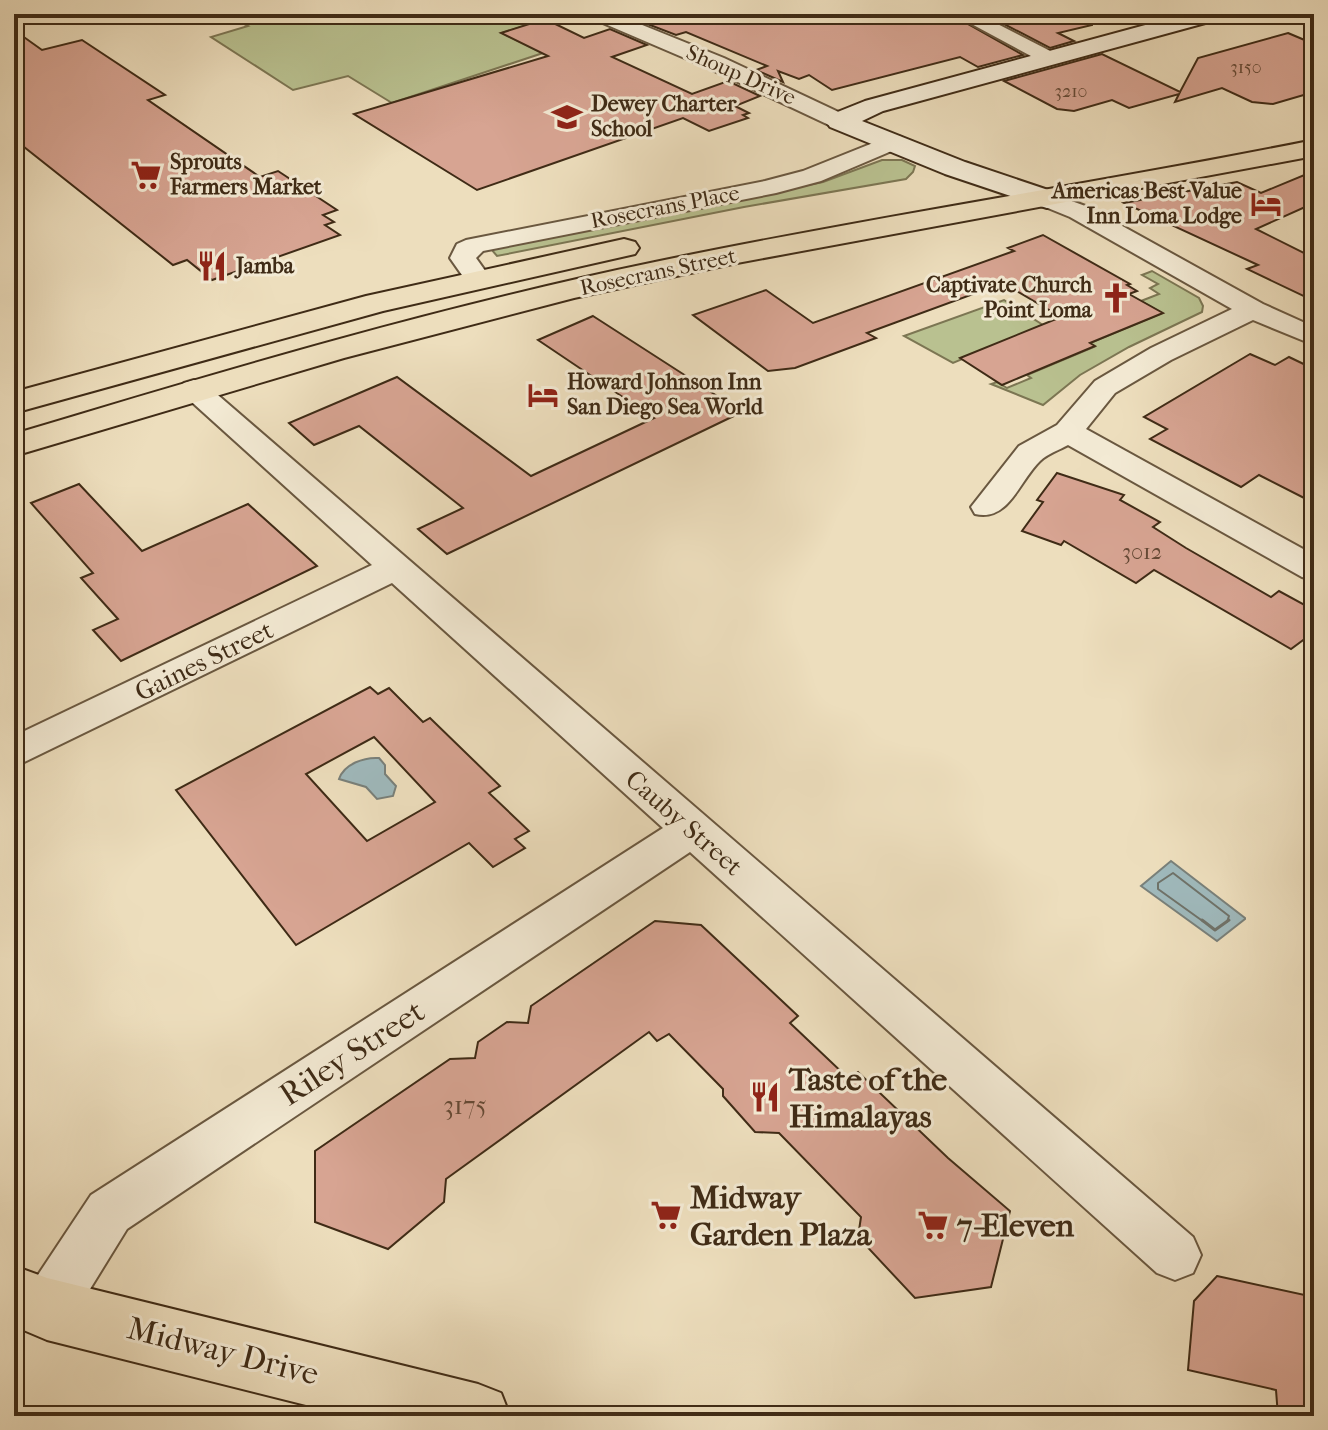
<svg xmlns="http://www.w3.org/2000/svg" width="1328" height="1430" font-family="'IM FELL French Canon',serif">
<rect width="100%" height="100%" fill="#eddebd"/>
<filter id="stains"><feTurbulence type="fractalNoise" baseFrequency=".0025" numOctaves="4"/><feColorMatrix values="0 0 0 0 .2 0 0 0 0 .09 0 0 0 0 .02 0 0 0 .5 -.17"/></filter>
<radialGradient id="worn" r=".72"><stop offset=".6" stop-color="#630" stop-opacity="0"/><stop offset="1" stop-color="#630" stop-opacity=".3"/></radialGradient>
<g fill="#b9c190" stroke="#7c7653" stroke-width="2">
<path d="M225 14H529L542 20 502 33 543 53 392 103 348 76 293 90 211 37 248 26Z"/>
<path d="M882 160H902L915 166 913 172 906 179 744 207 497 256 491 249 823 182Z"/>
<path d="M1152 271 1199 298 1203 306 1202 312 1129 347 1080 375 1043 405 991 384 997 382 1007 388 1031 378 1027 375 1094 347 1090 343 1162 313 1141 301 1159 294 1150 288 1158 284 1142 275Z"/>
<path d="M1004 300 1043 325 953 363 904 336Z"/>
</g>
<g fill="#9fb9bc" stroke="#79807a" stroke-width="2">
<path d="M379 758 385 765V774L396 786 393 796 377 799 366 787 339 779C344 764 364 757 379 758Z"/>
<path d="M1171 861 1245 918V919L1217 941 1141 886Z"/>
</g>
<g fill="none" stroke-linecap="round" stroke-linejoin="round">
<path stroke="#6f7269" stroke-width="2" d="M1204 922 1158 889V883L1173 873 1229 916 1227 922"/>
<path stroke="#6f7269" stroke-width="3" d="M1202 920 1215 930 1229 920"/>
</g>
<g fill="#d7a492" stroke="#3f2b16" stroke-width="2" fill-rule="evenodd">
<path d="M645 14H950L1023 55 978 67 960 57 832 90 809 75 799 79 778 71 783 82 756 70 767 66 686 32 676 35 637 20 649 16Z"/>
<path d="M985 14H1091L1092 25 1058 33 1074 41 1050 48Z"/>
<path d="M545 19 584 38 610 29 647 45 612 57 692 94 728 81 760 96 735 106 749 113 743 115 748 118 709 131 683 118 477 190 354 114 548 56 501 33Z"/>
<path d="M14 30 42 50 82 40 165 95 148 100 260 177 278 171 337 210 323 215 334 222 325 225 340 235 212 280 187 260 173 265 14 139Z"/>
<path d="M1288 33 1314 44V92L1273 104 1252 102 1222 88 1175 102 1179 94 1129 108 1112 100 1074 111 1057 109 1004 81 1102 54 1180 92 1198 58Z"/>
<path d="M1314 171V203L1256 229 1314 258V301L1247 269 1258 265 1124 203 1237 182 1261 193Z"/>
<path d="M1043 235 1130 284 1127 285 1137 291 1129 294 1163 313 1090 343 1095 346 1002 385 960 358 1061 317 1003 283 867 333 876 338 795 368 768 371 693 315 766 290 813 323 1014 251 1008 248Z"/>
<path d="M593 316 742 412 447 554 418 529 463 508 359 426 314 445 289 423 397 377 531 476 654 418 538 340Z"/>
<path d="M1250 354 1275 365 1289 357 1314 369V503L1259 475 1241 487 1150 439 1167 429 1144 417Z"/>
<path d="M1057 473 1124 495 1120 500 1160 522 1153 527 1186 548 1271 597 1279 591 1314 610V632L1291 649 1154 570 1136 583 1064 541 1061 545 1022 531 1043 502 1037 500Z"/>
<path d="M79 484 142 551 248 504 317 566 121 661 93 630 118 619 81 578 93 573 31 503Z"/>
<path d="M370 687 378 694 389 688 423 722 430 718 500 786 489 793 529 831 515 839 525 848 493 867 469 843 296 945 176 790ZM374 737 435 802 367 841 306 774Z"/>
<path d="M655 921 701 925 798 1016 790 1023 849 1079 858 1072 948 1158 1010 1211 991 1287 915 1298 858 1237 861 1217 779 1133 755 1132 723 1096V1089L669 1034 657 1041 649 1032 446 1179 444 1202 388 1249 315 1222V1151L450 1059 475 1058 478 1042 507 1022 528 1023 531 1006Z"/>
<path d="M1217 1276 1314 1297V1416H1278L1276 1390 1188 1370 1194 1301Z"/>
</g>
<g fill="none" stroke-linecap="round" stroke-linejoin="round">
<g stroke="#6a5840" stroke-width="4">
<g id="street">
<path d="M588 14H615L724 58 847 116 850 121 847 126H831L708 68 591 18Z"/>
<path d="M953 14H978L1058 55 1062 59 1058 63H1044Z"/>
<path d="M893 135 901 137 905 142 901 147 821 181 776 193 483 251 476 258 491 279 487 285H469L450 258 457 244 466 240 765 181 803 171Z"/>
<path d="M1047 192 1088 207 1263 304 1314 327V345L1253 320 1171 360 1115 393 1086 429 1314 555V580L1302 577 1068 445C1059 450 1047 454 1040 461 1019 481 1009 522 975 514L971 507 1019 446 1057 425 1095 381 1151 348 1232 309 1070 217 1038 204 1035 199 1038 194Z"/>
<path d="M194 380 204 383 1193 1237 1201 1255 1193 1273 1175 1280 1157 1273 690 852 127 1229 66 1328 47 1335 28 1328 20 1309 28 1290 91 1195 663 828 392 583 14 767V736L372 565 184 395 179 389 184 383Z"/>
</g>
</g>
<g stroke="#3f2b16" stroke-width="4">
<path id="secondary" d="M1186 14H1224L1220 19 883 111 862 121 965 162 1057 193 1061 199 1057 205 1047 208 1037 205 945 174 830 127 826 121 830 115 865 101Z"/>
</g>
<g stroke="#3f2b16" stroke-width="4">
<g id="primary">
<path d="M1314 140V156L737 263 574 298 344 358 14 456V434C226 370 438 307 655 262 874 216 1095 184 1314 140Z"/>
<path d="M624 239 635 242 639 248 635 254 383 311 14 413V392L366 296Z"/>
<path d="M14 1266 47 1278 478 1384 501 1393 510 1416H350L47 1340 14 1326Z"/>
</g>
</g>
<use href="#street" fill="#f3ead4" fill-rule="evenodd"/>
<use href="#secondary" fill="#f3ead4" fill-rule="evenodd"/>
<use href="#primary" fill="#eddebd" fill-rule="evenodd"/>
</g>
<defs>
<g id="school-bare" transform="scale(2.4)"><path d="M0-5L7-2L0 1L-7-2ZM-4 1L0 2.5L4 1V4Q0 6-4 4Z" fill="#8f2418" stroke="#f3ead4" stroke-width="2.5" paint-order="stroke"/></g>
<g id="supermarket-bare" transform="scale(2.4)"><path d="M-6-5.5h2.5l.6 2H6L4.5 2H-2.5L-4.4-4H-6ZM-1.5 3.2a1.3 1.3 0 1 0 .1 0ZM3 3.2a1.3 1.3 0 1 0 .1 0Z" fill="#8f2418" stroke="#f3ead4" stroke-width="2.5" paint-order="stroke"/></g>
<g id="hotel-bare" transform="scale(2.4)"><path d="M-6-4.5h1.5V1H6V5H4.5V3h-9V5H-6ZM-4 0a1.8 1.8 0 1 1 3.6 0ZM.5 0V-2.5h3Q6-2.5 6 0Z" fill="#8f2418" stroke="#f3ead4" stroke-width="2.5" paint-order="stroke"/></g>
<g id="restaurant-bare" transform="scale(2.4)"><path d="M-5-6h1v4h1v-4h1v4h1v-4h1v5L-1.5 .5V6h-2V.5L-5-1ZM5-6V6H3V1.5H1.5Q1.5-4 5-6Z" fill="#8f2418" stroke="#f3ead4" stroke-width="2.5" paint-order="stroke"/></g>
<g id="church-bare" transform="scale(2.4)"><path d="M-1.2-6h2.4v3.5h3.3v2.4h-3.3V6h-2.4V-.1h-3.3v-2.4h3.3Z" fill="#8f2418" stroke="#f3ead4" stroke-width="2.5" paint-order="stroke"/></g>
</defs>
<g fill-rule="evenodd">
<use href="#school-bare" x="567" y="117"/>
<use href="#supermarket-bare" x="146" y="175"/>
<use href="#hotel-bare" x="1266" y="204"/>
<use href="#restaurant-bare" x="212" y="266"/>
<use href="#church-bare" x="1116" y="298"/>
<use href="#hotel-bare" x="543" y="395"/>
<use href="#restaurant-bare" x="765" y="1097"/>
<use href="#supermarket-bare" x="666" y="1215"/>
<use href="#supermarket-bare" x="933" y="1225"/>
</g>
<g text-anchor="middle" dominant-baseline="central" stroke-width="6" stroke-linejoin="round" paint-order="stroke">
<g font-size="18" fill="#654935">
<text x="1246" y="67">3150</text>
<text x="1071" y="91">3210</text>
</g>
<g font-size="22" fill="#3f2b16" stroke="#f3ead4">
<text transform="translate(741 75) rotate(24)">Shoup Drive</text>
<text transform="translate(665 207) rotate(-11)">Rosecrans Place</text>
<text transform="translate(658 272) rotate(-12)">Rosecrans Street</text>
</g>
<g font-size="22" font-weight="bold" fill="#3f2b16" stroke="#f3ead4" text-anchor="start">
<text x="591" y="104">Dewey Charter<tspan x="591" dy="25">School</tspan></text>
<text x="170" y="162">Sprouts<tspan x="170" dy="25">Farmers Market</tspan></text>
<text x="1242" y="191" text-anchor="end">Americas Best Value<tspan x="1242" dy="25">Inn Loma Lodge</tspan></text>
<text x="236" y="266">Jamba</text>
<text x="1092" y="285" text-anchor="end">Captivate Church<tspan x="1092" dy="25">Point Loma</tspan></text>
<text x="567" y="382">Howard Johnson Inn<tspan x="567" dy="25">San Diego Sea World</tspan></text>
</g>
<g font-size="22" fill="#654935">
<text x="1142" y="552">3012</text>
</g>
<g font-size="26" fill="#3f2b16" stroke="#f3ead4">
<text transform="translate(204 661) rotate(-26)">Gaines Street</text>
<text transform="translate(684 823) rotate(41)">Cauby Street</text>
</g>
<g font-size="26" fill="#654935">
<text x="465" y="1105">3175</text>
</g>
<g font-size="32" fill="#3f2b16" stroke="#f3ead4">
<text transform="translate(352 1053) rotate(-33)">Riley Street</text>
<text transform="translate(223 1351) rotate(14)">Midway Drive</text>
</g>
<g font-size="32" font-weight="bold" fill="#3f2b16" stroke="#f3ead4" text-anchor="start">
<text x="789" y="1079">Taste of the<tspan x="789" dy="37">Himalayas</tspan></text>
<text x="690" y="1197">Midway<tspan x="690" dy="37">Garden Plaza</tspan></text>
<text x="957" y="1225">7-Eleven</text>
</g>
</g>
<rect width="1328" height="1430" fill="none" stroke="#eddebd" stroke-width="48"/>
<rect x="16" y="16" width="1296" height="1398" fill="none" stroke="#3f2b16" stroke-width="4"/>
<rect x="24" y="24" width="1280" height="1382" fill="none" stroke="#3f2b16" stroke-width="2"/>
<rect width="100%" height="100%" filter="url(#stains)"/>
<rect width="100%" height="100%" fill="url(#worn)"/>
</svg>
